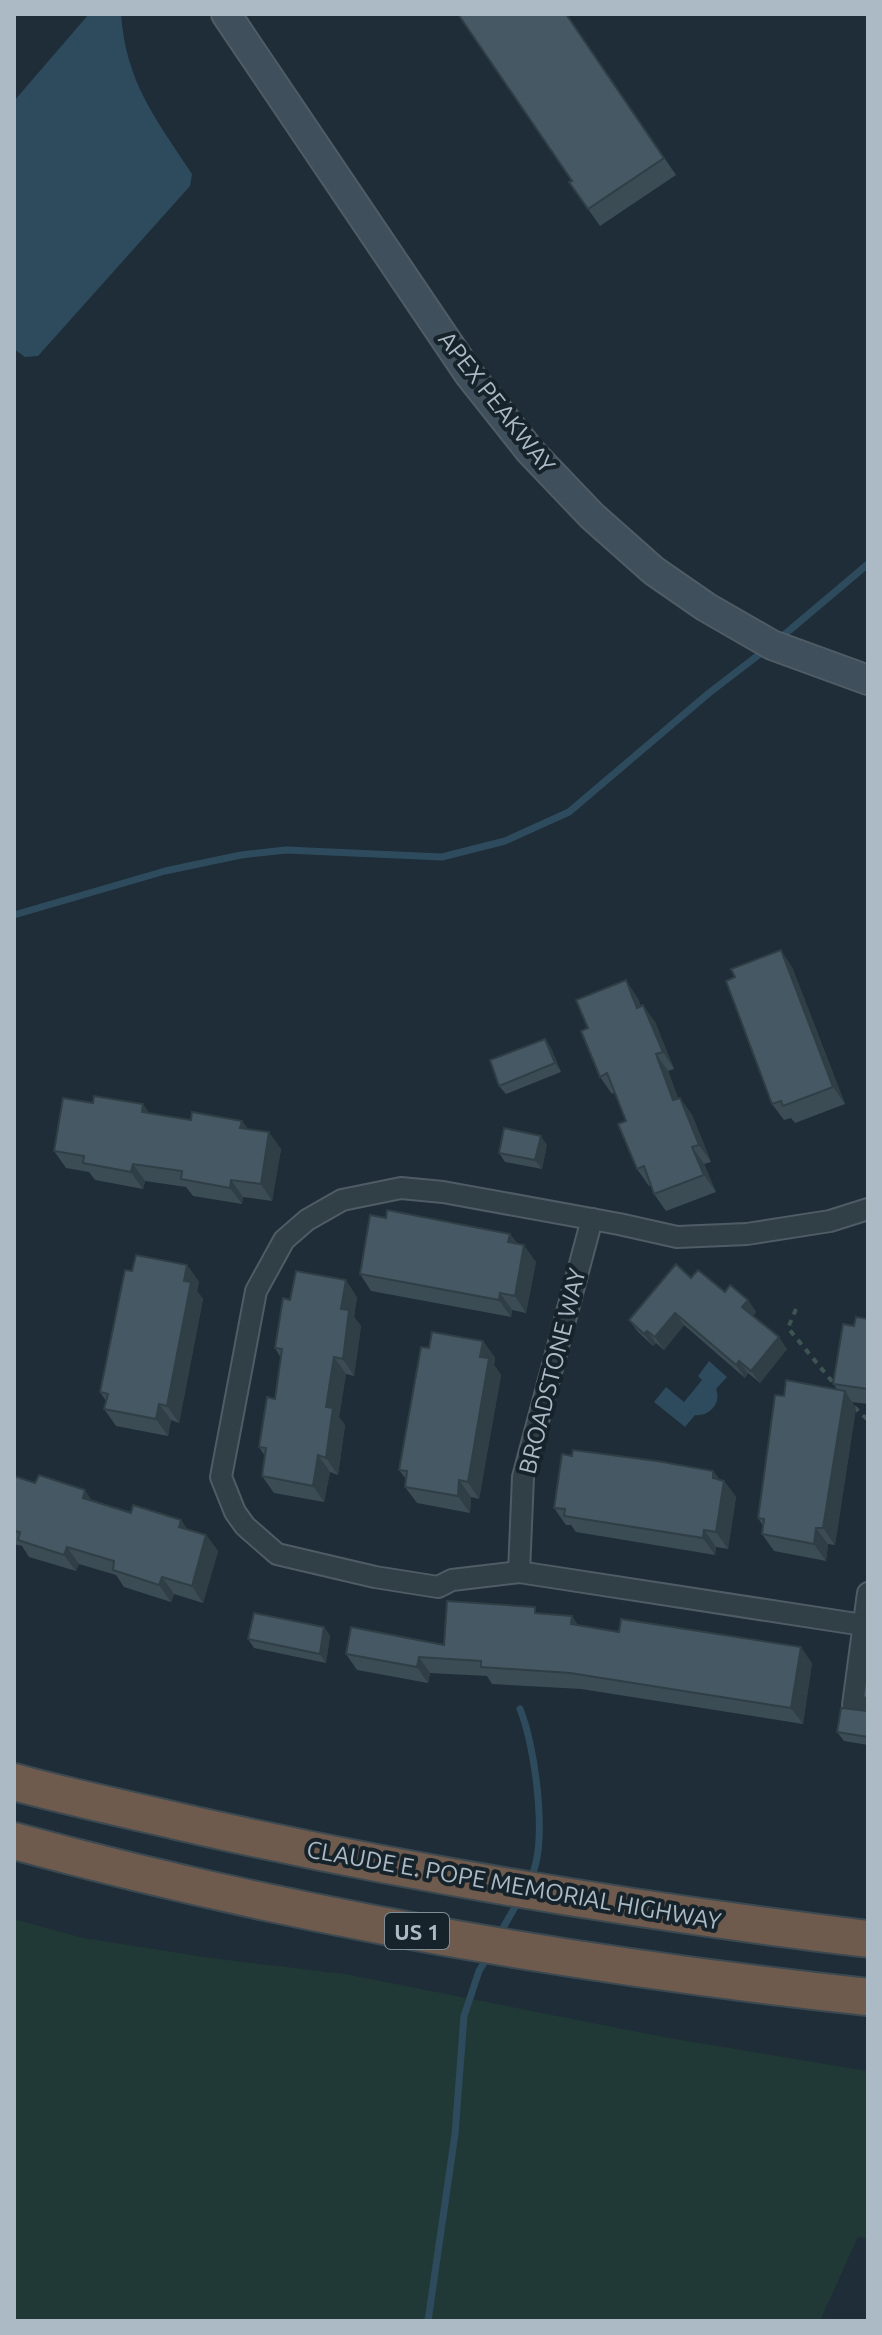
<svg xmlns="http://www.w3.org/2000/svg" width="882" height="2335" font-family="Ubuntu,sans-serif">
<rect width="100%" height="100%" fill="#1e2d37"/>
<path fill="#203836" d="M14 1919 83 1938 211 1958 345 1974 669 2038 868 2071V2239L858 2237 820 2321H14Z"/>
<g fill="#2e4b5d">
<path d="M89 14H121C126 83 156 119 192 174L190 186 38 356 25 357 14 349V101Z"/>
<path d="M709 1361 727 1377 716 1389C722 1403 709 1417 695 1415L685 1427 654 1402 666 1387 684 1402 702 1380 698 1376Z"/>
</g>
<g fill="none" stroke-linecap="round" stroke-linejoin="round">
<g stroke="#2e4b5d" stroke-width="7">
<path d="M778 640 868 564"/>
<path d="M14 915 165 871 241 855 286 850 442 857 505 841 569 812 709 693 765 650"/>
<path d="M520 1709C535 1745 549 1845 530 1879"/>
<path d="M499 1935 519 1900"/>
<path d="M428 2321 455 2134 464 2016 479 1971 488 1956"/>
</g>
<g stroke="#4f5c66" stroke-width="24">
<g id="minor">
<path d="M519 1572 523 1477 592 1219"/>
<path d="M868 1593 853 1705 868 1707"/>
<path d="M863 1625 519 1572 452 1580 438 1587 375 1577 277 1554 245 1526 235 1512 221 1477 256 1291 284 1240 307 1220 342 1200 401 1188 443 1192 619 1224 677 1237 747 1234 830 1221 868 1209"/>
</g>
</g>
<g stroke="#4f5c66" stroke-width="32">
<path id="secondary" d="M226 14 469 374 530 451 592 516 654 571 706 607 772 645 868 680"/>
</g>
<g stroke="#3c4951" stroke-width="40">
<g id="motorway">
<path d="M14 1782C76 1799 140 1812 203 1827 423 1876 644 1912 868 1939"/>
<path d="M14 1841C293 1917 580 1966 868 1997"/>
</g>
</g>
<g stroke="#3d5453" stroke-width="4" stroke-dasharray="6 6" stroke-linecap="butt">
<path d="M796 1309 788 1328 835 1385"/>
<path d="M854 1407 867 1419"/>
</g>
<use href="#minor" stroke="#313f47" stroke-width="20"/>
<use href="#secondary" stroke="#3f4f5b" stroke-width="28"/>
<use href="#motorway" stroke="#6e5b4e" stroke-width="36"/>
</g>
<g fill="#3b4c55">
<path d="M566 14 676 175 600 226 569 182 572 181Z"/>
<path d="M792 967 845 1104 795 1123 791 1118 784 1120 772 1104 735 977Z"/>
<path d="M637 997 641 1006 655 1022 674 1069 668 1071 678 1098H680L692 1115 711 1162 704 1164 716 1192 666 1211 654 1194 651 1185 649 1186 637 1169 626 1121 615 1092 612 1094 600 1077 588 1028Z"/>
<path d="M545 1039 551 1048 561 1072 506 1094 499 1086Z"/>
<path d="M149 1113 191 1120 242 1121 248 1129 281 1149 272 1201 243 1197 242 1204 193 1196 186 1187 145 1181 143 1189 95 1180 89 1172 66 1168 54 1151Z"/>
<path d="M547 1145 542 1169 505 1162 499 1153Z"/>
<path d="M386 1218 510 1234 517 1243 536 1262 526 1313 512 1310 511 1317 371 1291 360 1274Z"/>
<path d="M187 1265 199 1282 197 1291 203 1299 179 1423 171 1420 168 1436 116 1426 104 1409 106 1401 100 1392 132 1271Z"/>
<path d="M691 1278 725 1292 748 1300 756 1312 753 1316 787 1349 760 1383 748 1373 745 1378 684 1325 664 1350 656 1343 653 1346 638 1332 629 1320Z"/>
<path d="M357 1297 354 1317 361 1326 354 1376 346 1374 339 1417 345 1425 338 1475 330 1472 324 1502 274 1493 262 1476 265 1456 259 1447 275 1399 281 1358 275 1348 290 1300Z"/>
<path d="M868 1319V1404L852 1402 856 1408 835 1545 828 1544 826 1561 774 1551 762 1534 763 1526 758 1518 784 1396 837 1389 833 1384 854 1326Z"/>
<path d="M483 1341 495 1358 494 1365 501 1375 479 1499 471 1497 470 1513 417 1503 405 1487 406 1479 399 1470 429 1348Z"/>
<path d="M713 1471 720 1480 724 1481 736 1497 728 1549 716 1547 715 1555 576 1532 571 1525H566L554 1508Z"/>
<path d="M14 1476 206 1535 218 1551 203 1603 174 1594 171 1602 124 1587 116 1575 79 1564 76 1571 29 1557 22 1546 14 1544Z"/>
<path d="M540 1614 579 1625 812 1663 803 1724 581 1689 492 1684 487 1676 430 1673 428 1683 357 1670 346 1654 444 1645Z"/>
<path d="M324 1627 330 1636 326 1663 254 1648 248 1639Z"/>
<path d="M868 1711V1745L844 1741 837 1732Z"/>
</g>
<g fill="#303e45">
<path d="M781 950 792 967 845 1104 833 1087Z"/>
<path d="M626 980 637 997 649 1025 637 1008Z"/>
<path d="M643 1005 655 1022 674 1069 663 1052Z"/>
<path d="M545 1039 551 1048 561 1072 555 1063Z"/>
<path d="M656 1054 668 1071 685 1117 673 1100Z"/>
<path d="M680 1098 692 1115 711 1162 699 1145Z"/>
<path d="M143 1104 155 1121 142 1112Z"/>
<path d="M242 1121 254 1138 240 1128Z"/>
<path d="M269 1132 281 1149 272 1201 261 1184Z"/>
<path d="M541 1136 547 1145 542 1169 535 1160Z"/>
<path d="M692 1147 704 1164 716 1192 704 1175Z"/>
<path d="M133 1164 145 1181 143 1189 131 1172Z"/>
<path d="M231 1180 243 1197 242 1204 230 1188Z"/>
<path d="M510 1234 522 1250 508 1242Z"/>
<path d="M524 1245 536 1262 526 1313 515 1296Z"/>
<path d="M187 1265 199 1282 197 1291 203 1299 179 1423 167 1406Z"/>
<path d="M346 1280 357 1297 354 1317 361 1326 354 1376 343 1359 341 1309Z"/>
<path d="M500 1293 512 1310 511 1317 499 1300Z"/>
<path d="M748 1300 756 1312 751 1319 742 1307Z"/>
<path d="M675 1313 684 1325 664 1350 655 1337Z"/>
<path d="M647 1331 656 1343 653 1346 644 1334Z"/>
<path d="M779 1337 787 1349 760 1383 751 1371Z"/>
<path d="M483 1341 495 1358 494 1365 501 1375 479 1499 468 1482Z"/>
<path d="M334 1357 346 1374 339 1417 345 1425 338 1475 326 1458V1407Z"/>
<path d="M739 1361 748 1373 745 1378 736 1365Z"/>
<path d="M845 1391 856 1408 835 1545 823 1528Z"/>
<path d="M159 1404 171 1420 168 1436 156 1419Z"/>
<path d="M318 1455 330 1472 324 1502 313 1486Z"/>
<path d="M713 1471 724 1485V1481L736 1497 728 1549 716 1532 713 1478Z"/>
<path d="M459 1480 471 1497 470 1513 458 1496Z"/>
<path d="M85 1490 96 1507 83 1498Z"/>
<path d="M181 1520 193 1537 179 1527Z"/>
<path d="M816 1528 828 1544 826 1561 814 1544Z"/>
<path d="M704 1530 716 1547 715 1555 703 1538Z"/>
<path d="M206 1535 218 1551 203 1603 192 1586Z"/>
<path d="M67 1547 79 1564 76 1571 64 1555Z"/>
<path d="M162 1577 174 1594 171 1602 159 1585Z"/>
<path d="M572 1616 583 1632 571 1624Z"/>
<path d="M324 1627 330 1636 326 1663 320 1654Z"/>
<path d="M801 1647 812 1663 803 1724 791 1708Z"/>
<path d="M419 1657 430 1673 428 1683 417 1667Z"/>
</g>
<g fill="#455863" stroke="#303e45" stroke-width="2">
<path d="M458 14H566L664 158 588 209 569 182 572 181Z"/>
<path d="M781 950 833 1087 783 1106 781 1101 772 1104 726 981 735 977 731 969Z"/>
<path d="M626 980 637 1008 643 1005 663 1052 656 1054 673 1100 680 1098 699 1145 692 1147 704 1175 654 1194 644 1166 637 1169 618 1124 626 1121 607 1073 600 1077 581 1031 588 1028 576 1000Z"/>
<path d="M545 1039 555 1063 499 1086 490 1060Z"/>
<path d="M94 1096 143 1104 142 1112 191 1120 192 1112 242 1121 240 1128 269 1132 261 1184 231 1180 230 1188 181 1179 182 1171 133 1164 131 1172 83 1163 84 1156 54 1151 63 1098 93 1103Z"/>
<path d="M504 1128 541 1136 535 1160 499 1153Z"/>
<path d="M387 1210 510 1234 508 1242 524 1245 515 1296 500 1293 499 1300 360 1274 370 1215 386 1218Z"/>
<path d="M136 1255 187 1265 184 1281 191 1282 167 1406 159 1404 156 1419 104 1409 108 1394 100 1392 125 1270 132 1271Z"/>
<path d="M676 1264 691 1278 698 1270 725 1292 730 1285 748 1300 742 1307 779 1337 751 1371 739 1361 736 1365 675 1313 655 1337 647 1331 644 1334 629 1320Z"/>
<path d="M296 1271 346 1280 341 1309 349 1310 343 1359 334 1357 326 1407 333 1408 326 1458 318 1455 313 1486 262 1476 266 1448 259 1447 267 1397 275 1399 282 1349 275 1348 283 1298 290 1300Z"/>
<path d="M856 1317 868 1319V1389L833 1384 843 1324 854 1326Z"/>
<path d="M432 1332 483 1341 480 1357 489 1358 468 1482 459 1480 458 1496 405 1487 407 1471 399 1470 421 1347 429 1348Z"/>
<path d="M786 1380 845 1391 823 1528H816L814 1544 762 1534 764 1519 758 1518 775 1395 784 1396Z"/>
<path d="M573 1450 657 1461 713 1471V1478L724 1481 716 1532 704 1530 703 1538 564 1516 565 1509 554 1508 562 1454 572 1456Z"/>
<path d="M39 1475 85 1490 83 1498 131 1513 133 1505 181 1520 179 1527 206 1535 192 1586 162 1577 159 1585 113 1570 114 1561 67 1547 64 1555 18 1540 20 1532 14 1531V1476L35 1483Z"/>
<path d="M447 1601 535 1607V1613L572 1616 571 1624 619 1632 621 1619 801 1647 791 1708 570 1673 481 1667V1661L419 1657 417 1667 346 1654 351 1627 444 1645Z"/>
<path d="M254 1613 324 1627 320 1654 248 1639Z"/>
<path d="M841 1708 868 1711V1737L837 1732Z"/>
</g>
<g text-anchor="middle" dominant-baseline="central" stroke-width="8" stroke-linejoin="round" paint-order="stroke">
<rect fill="#17232b" stroke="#7f8d97" stroke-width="2" x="385" y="1913" width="64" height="36" rx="6"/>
<g font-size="22" font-weight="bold" fill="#abbac5">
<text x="417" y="1931">US 1</text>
</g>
<g font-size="24" fill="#abbac5" stroke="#17232b">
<text transform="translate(497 402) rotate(52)">APEX PEAKWAY</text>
<text transform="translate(552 1371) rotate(-76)">BROADSTONE WAY</text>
<text transform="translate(514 1885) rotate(10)">CLAUDE E. POPE MEMORIAL HIGHWAY</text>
</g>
</g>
<rect width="882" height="2335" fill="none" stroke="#abbac5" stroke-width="32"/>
</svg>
